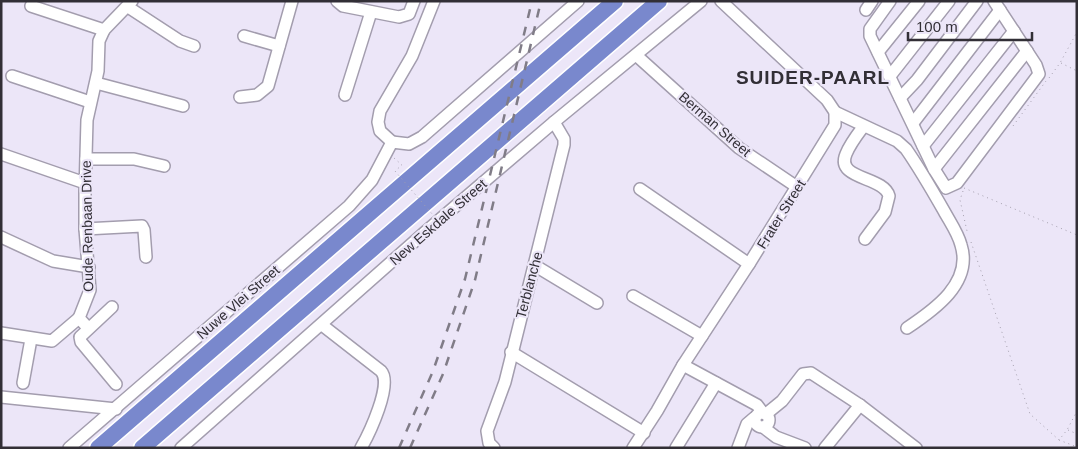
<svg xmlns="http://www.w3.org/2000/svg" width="1078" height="449" font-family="Helvetica,sans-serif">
<rect width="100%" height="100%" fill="#ece6f8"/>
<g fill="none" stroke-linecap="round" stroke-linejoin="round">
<g stroke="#a39dae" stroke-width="14">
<g id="minor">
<path d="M337 1 343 6 399 17 409 14 414 1"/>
<path d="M890 1 870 29V36L934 169 946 188 957 183 1039 74 1036 65 994 1"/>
<path d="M31 6 104 30"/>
<path d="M128 7 180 41 194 46"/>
<path d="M866 10 872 1"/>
<path d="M244 36 279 46"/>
<path d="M878 52 919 1"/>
<path d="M637 56 739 148 797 187"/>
<path d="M12 76 90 102"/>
<path d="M890 76 949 1"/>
<path d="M96 83 183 106"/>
<path d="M345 95 371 12"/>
<path d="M240 97 257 95 268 86 292 1"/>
<path d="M900 98 917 80 977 1"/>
<path d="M835 112 897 141 906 149C920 169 932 190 944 211 950 222 958 233 961 245 973 283 934 310 907 328"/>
<path d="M913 123 1000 10"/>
<path d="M863 127C857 135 850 144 846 154 835 180 884 176 889 196L885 212 865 239"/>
<path d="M392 142 380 131 378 122 380 111 412 56 434 1"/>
<path d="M923 146 1014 31"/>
<path d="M1 154 85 183"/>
<path d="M86 159H134L164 166"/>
<path d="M934 169 1027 51"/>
<path d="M640 189 749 264"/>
<path d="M85 229 142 226 144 230 146 257"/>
<path d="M1 237 53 261 89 267"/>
<path d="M534 265 597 303"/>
<path d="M633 296 702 336"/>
<path d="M112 307 80 337 81 342 116 384"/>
<path d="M322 325 381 371C393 384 369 434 361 448"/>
<path d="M88 328 79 318 90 290 85 229V192L87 120 98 71 99 41 104 30 132 1"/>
<path d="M1 333 52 341 79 318"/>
<path d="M511 352 644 433"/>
<path d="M683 365 757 405 763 413"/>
<path d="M23 383 31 339"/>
<path d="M1 397 116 409"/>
<circle cx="762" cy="420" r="7"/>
<path d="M766 414 782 401 803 374 811 373 860 405 916 448"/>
<path d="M763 427 776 437 805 448"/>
<path d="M69 448 349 206 372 180 392 142 409 144 422 137 578 1"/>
<path d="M181 448 424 233 554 122 701 1"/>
<path d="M494 448 489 443 487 431 505 382 564 145V139L554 122"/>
<path d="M633 448 657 411 683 365 749 264 835 125V112L827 100 721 1"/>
<path d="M676 448 716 383"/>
<path d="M738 448 747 424 754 418"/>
<path d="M825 448 860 405"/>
</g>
</g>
<g stroke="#fff" stroke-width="19">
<g id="highway">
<path d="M98 448 615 1"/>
<path d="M142 448 659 1"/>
</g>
</g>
<g stroke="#a5a0ae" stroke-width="1" stroke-dasharray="1 4" stroke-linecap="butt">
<path d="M1061 63 1077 71"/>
<path d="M1049 78 1060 63 1077 32"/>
<path d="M1013 126 1046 81"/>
<path d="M394 158 402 165 395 171"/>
<path d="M964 188 1077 235"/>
<path d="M963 191 960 200 967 231"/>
<path d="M971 242 1030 414 1059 440 1067 430 1077 411"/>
<path d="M1068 430 1077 434"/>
<path d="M1059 440 1077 447"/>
</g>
<use href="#minor" stroke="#fff" stroke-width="11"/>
<use href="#highway" stroke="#7988cd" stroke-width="16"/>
<g stroke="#807c87" stroke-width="2.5" stroke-dasharray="9 9" stroke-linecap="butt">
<path d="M399 448 433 371 465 279 532 1"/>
<path d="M410 448 443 374 475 280 541 1"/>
</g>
<path stroke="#a5a0ae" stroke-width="1" stroke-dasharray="1 4" stroke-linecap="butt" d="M395 171 433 215"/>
</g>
<g text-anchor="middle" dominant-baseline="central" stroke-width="4.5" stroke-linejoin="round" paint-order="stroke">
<g font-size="14" fill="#322f36" stroke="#ece6f8">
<text transform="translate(715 124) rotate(41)">Berman Street</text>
<text transform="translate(781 214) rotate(-58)">Frater Street</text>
<text transform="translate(438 222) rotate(-41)">New Eskdale Street</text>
<text transform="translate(87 226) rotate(-91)">Oude Renbaan Drive</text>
<text transform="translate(529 285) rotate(-75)">Terblanche</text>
<text transform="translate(238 302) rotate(-41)">Nuwe Vlei Street</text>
</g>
<g font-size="19" font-weight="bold" letter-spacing="1" fill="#322f36" stroke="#ece6f8">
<text x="813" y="77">SUIDER-PAARL</text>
</g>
</g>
<rect width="1078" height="449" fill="none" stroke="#322f36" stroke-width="5"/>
<path d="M908 32v8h124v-8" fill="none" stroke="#322f36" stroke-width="2.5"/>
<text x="916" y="32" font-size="15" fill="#322f36" stroke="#ece6f8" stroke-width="4" paint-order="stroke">100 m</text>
</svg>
